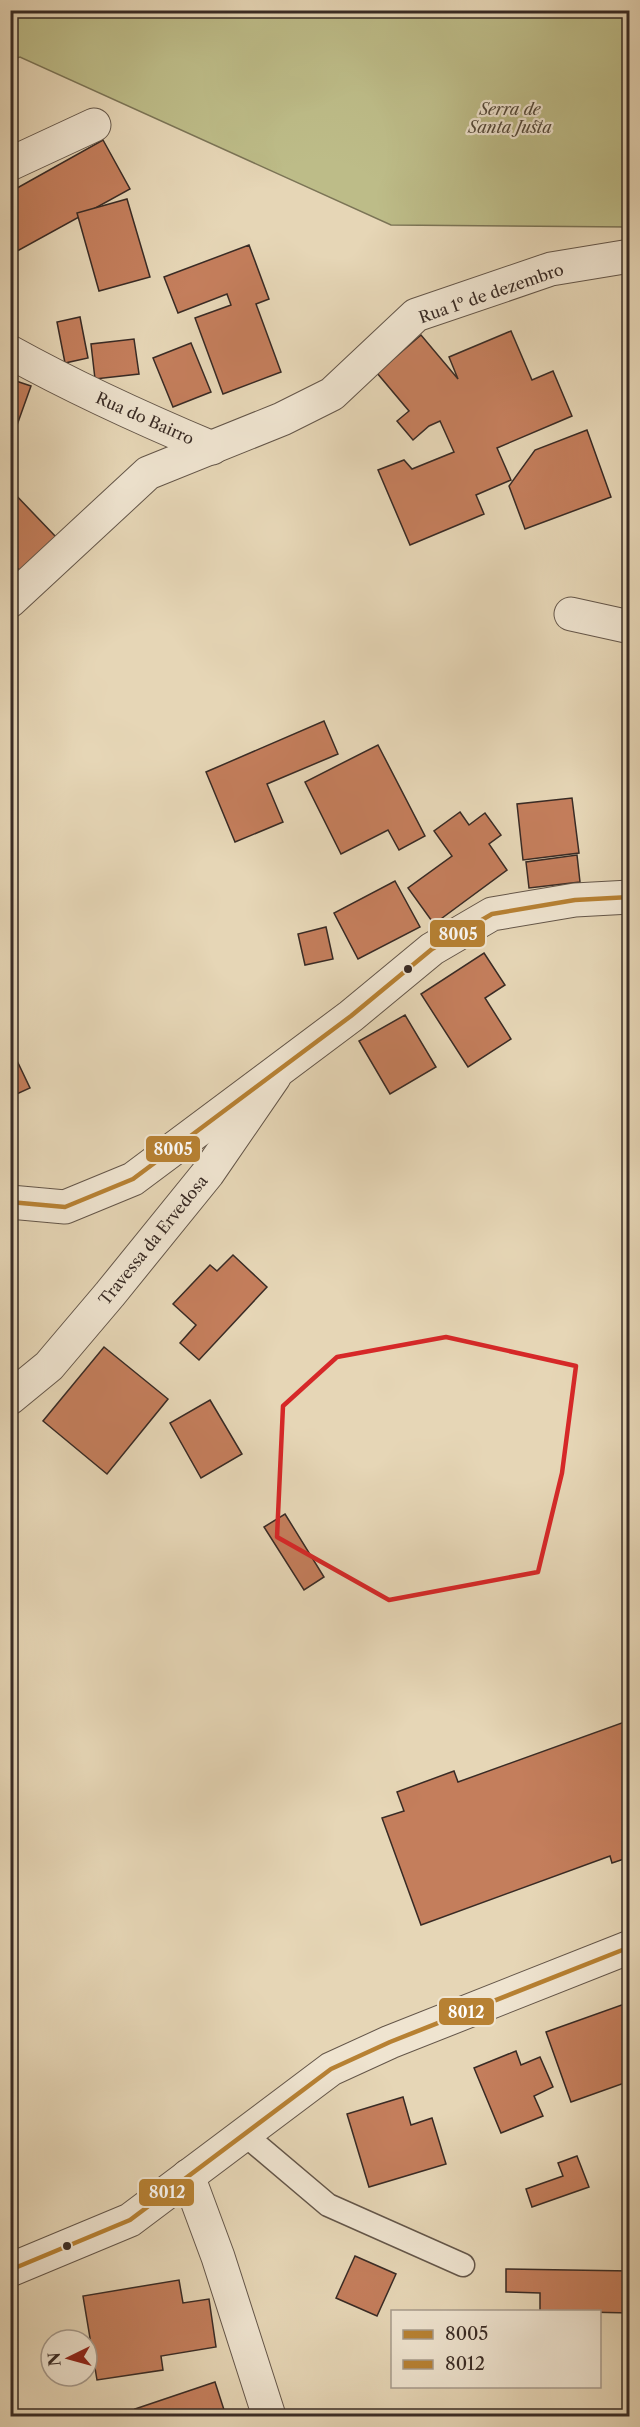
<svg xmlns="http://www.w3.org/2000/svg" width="640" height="2427" font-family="'Libre Caslon Text',serif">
<rect width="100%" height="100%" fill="#e6d6b6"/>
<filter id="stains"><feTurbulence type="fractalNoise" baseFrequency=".00333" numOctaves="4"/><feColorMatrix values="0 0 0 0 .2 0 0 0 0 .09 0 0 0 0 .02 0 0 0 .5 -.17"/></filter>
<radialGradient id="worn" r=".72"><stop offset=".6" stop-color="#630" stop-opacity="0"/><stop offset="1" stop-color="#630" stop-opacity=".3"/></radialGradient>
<path fill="#bdbc88" stroke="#7b7456" stroke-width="1.5" d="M11 10 629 11V227L391 225 20 57 11 60Z"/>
<g fill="#c47e5c" stroke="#392b25" stroke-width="1.5">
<path d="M103 140 130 189 10 255V192Z"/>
<path d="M127 199 150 277 99 291 77 213Z"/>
<path d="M249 245 269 299 256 304 281 372 223 394 195 318 231 305 227 294 178 313 164 277Z"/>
<path d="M80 317 88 358 65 363 57 322Z"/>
<path d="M511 331 532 380 553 371 572 416 497 448 511 480 476 495 484 514 410 545 378 470 404 460 412 469 454 452 440 421 429 426 413 440 397 421 409 411 377 373 421 335 458 379 449 357Z"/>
<path d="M134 339 139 374 95 379 91 344Z"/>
<path d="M191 343 211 392 173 407 153 358Z"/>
<path d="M10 379 31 386 17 425 10 423Z"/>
<path d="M587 430 611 497 525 529 509 486 535 450Z"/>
<path d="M11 490 56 537 20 571 10 560Z"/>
<path d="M324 721 338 754 267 784 283 822 235 842 206 772Z"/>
<path d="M378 745 425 836 399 850 388 830 341 854 305 782Z"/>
<path d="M572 798 579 853 523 860 517 804Z"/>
<path d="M460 812 469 825 485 813 501 835 489 844 507 870 434 924 408 888 452 856 434 831Z"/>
<path d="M577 855 580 882 529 888 526 862Z"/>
<path d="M395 881 420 927 358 959 334 913Z"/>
<path d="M326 927 333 959 305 965 298 934Z"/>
<path d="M484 953 505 985 485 998 511 1039 468 1067 421 994Z"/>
<path d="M405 1015 436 1067 390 1094 359 1041Z"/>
<path d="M10 1046 30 1088 10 1097Z"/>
<path d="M233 1255 267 1287 199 1360 180 1343 196 1325 173 1304 210 1265 217 1271Z"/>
<path d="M104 1347 168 1399 107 1474 43 1421Z"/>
<path d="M210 1400 242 1454 201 1478 170 1423Z"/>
<path d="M285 1514 324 1577 304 1590 264 1527Z"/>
<path d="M630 1720V1857L612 1863 610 1856 421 1925 382 1818 404 1811 397 1792 454 1771 458 1782Z"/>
<path d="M630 2002V2081L571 2102 546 2032Z"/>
<path d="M516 2051 521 2065 540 2057 553 2087 534 2096 543 2116 501 2133 474 2068Z"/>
<path d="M403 2097 411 2125 432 2118 446 2164 369 2187 347 2114Z"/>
<path d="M577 2156 589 2187 532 2207 526 2189 563 2176 558 2163Z"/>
<path d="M355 2256 396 2274 377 2316 336 2298Z"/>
<path d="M506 2269 630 2271V2313L540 2311V2293L506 2292Z"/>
<path d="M179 2280 183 2303 209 2299 216 2347 161 2356 163 2370 97 2380 83 2296Z"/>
<path d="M215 2382 226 2416H138L135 2409Z"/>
</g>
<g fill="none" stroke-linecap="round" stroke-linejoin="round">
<g stroke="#645649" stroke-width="25">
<path id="service" d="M244 2134 328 2205 463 2265"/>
</g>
<g stroke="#645649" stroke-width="35">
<g id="minor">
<path d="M10 164 94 125"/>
<path d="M10 352C75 388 143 419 212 448"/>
<path d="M10 601 148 473 282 419 332 394 416 315 551 269 630 256"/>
<path d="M571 614 630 627"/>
<path d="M10 1398 49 1366 110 1294 208 1173 274 1077"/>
<path d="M188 2176 218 2257 269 2416"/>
</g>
</g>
<g stroke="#645649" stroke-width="35">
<g id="tertiary">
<path d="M10 1202 65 1207 133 1179 351 1016 432 949 492 914 575 900 630 897"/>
<path d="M10 2270 130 2220 331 2069 390 2042 630 1947"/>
</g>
</g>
<use href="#service" stroke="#efe4d0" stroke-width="22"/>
<use href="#minor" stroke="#efe4d0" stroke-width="33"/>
<use href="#tertiary" stroke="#efe4d0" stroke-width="33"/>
<g stroke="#efe4d0" stroke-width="9">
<path id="bus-1" d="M10 1202 65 1207 133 1179 351 1016 432 949 492 914 575 900 630 897"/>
</g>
<g stroke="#efe4d0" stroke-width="9">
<path id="bus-2" d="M10 2270 130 2220 331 2069 390 2042 630 1947"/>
</g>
<use href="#bus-1" stroke="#b78133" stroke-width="4.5"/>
<use href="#bus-2" stroke="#b78133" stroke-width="4.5"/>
</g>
<path fill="none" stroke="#d62828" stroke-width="4.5" stroke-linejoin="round" d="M446 1337 576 1366 562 1473 538 1572 389 1600 277 1537 283 1406 337 1357Z"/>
<g fill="#392b25" stroke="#efe4d0" stroke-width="2">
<circle cx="408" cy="969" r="5"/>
<circle cx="67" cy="2246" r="5"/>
</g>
<g text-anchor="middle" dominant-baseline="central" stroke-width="4.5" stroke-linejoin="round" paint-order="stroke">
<g font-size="16" font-style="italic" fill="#534839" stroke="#efe4d0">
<text x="510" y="109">Serra de<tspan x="510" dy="18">Santa Justa</tspan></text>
</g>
<g font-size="16" fill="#392b25" stroke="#efe4d0">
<text transform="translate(491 293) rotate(-19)">Rua 1º de dezembro</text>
<text transform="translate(145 418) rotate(24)">Rua do Bairro</text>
<text transform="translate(153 1240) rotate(-51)">Travessa da Ervedosa</text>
</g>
</g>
<g stroke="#efe4d0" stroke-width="2">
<rect x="429" y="919" width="57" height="29" rx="6" fill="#b78133"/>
<rect x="145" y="1135" width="56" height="28" rx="6" fill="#b78133"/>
<rect x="438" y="1997" width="57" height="29" rx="6" fill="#b78133"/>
<rect x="138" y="2178" width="57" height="29" rx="6" fill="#b78133"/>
</g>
<g font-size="16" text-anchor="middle" font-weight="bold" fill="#fff">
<text x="458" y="940">8005</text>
<text x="173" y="1155">8005</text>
<text x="466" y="2018">8012</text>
<text x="167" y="2198">8012</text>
</g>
<rect width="640" height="2427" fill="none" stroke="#e6d6b6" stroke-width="36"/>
<rect x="12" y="12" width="616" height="2403" fill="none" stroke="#392b25" stroke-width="3"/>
<rect x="18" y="18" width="604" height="2391" fill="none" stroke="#392b25" stroke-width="1.5"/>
<rect x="391" y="2310" width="210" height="78" fill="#efe4d0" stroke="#a69a8c" stroke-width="1.5"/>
<rect x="403" y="2330" width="30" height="9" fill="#b78133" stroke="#a69a8c" stroke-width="1.5"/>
<text x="445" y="2340" font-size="18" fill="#392b25">8005</text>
<rect x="403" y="2360" width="30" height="9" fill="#b78133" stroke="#a69a8c" stroke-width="1.5"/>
<text x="445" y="2370" font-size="18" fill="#392b25">8012</text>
<g transform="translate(69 2358) rotate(265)"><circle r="28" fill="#efe4d0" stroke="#a69a8c" stroke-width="1.5"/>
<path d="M0-4.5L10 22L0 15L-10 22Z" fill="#8f2418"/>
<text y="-9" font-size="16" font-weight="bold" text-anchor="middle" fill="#392b25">N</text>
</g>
<rect width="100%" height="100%" filter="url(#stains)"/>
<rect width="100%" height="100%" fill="url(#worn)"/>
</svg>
